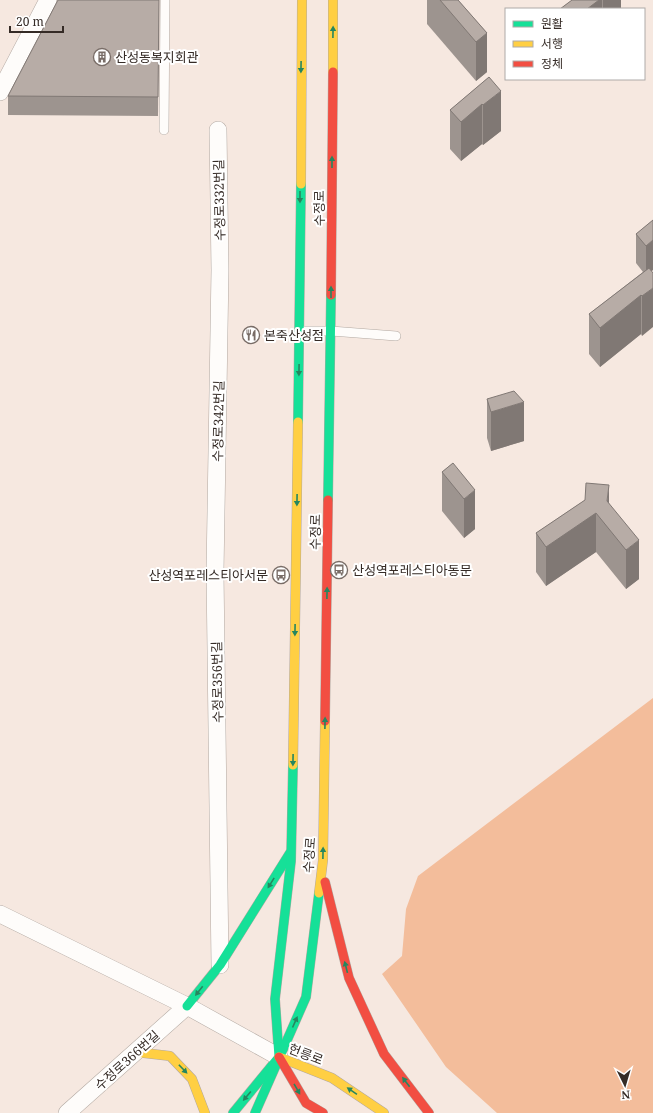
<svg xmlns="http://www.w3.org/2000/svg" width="653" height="1113" font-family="'Noto Serif','Noto Sans KR',serif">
<rect width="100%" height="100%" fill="#f6e8e0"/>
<path fill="#f3bd9b" d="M653 698V1113H497L446 1067 382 974 402 956 406 909 418 876Z"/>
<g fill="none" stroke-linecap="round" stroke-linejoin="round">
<g stroke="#b2a8a1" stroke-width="10">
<g id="lane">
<path d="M164 130 165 0"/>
<path d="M300 331H331L396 336"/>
</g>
</g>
<g stroke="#b2a8a1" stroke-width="18">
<g id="street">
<path d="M0 92 48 0"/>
<path d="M218 130 220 270 215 572 220 965"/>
<path d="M0 914 187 1006 279 1057"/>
<path d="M67 1113 187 1006"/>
</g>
</g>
<g stroke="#b2a8a1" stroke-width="10">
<g id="fast">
<path d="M298 422 301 184"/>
<path d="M328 500 331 295"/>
<path d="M187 1006 220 965 290 853"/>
<path d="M233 1113 279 1057 275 999 291 861 293 765"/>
<path d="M255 1113 306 997 319 893"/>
</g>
</g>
<g stroke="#b2a8a1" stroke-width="10">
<g id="slow">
<path d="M333 72V0"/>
<path d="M301 184 302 0"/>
<path d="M293 765 298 422"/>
<path d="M319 893 323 860 325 721"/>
<path d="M135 1052 170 1056 192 1079 205 1113"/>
<path d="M279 1057 332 1078 384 1113"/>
</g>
</g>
<g stroke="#b2a8a1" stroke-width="10">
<g id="jam">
<path d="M331 295 333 72"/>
<path d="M325 721 328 500"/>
<path d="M325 882 349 978 384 1054 429 1113"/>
<path d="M279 1057 306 1103 323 1113"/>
</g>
</g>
<use href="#lane" stroke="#fefcfa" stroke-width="9"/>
<use href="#street" stroke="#fefcfa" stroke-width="17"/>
<use href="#fast" stroke="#16e098" stroke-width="9"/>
<use href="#slow" stroke="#ffcf43" stroke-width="9"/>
<use href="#jam" stroke="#f24e42" stroke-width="9"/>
</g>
<g fill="#9d948f">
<path d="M159 0 158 116 8 115V96Z"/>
<path d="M427 0H458L487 33V72L476 81 427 24Z"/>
<path d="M572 0H621V9H560Z"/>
<path d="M489 77 501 131 483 145 482 144 461 161 450 149V110Z"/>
<path d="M653 220V270L651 271 642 336 641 334 600 367 589 354V314L643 272 636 263V234Z"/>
<path d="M487 399 524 441 491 451 487 438Z"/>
<path d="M453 463 475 529 464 538 442 511V472Z"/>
<path d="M585 500 609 503 639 579 626 589 596 552 546 586 536 572V533Z"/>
</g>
<g fill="#807874">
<path d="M599 0H602V9H587Z"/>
<rect x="603" y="0" width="18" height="9"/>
<path d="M487 33V72L476 81V42Z"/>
<path d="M501 91V131L483 145V105Z"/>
<path d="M482 104V144L461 161V122Z"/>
<path d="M653 240V270L646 275V246Z"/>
<path d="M653 288V327L642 336V296Z"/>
<path d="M641 295V334L600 367V328Z"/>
<path d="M524 402V441L491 451V412Z"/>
<path d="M609 485V524L607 501Z"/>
<path d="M475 490V529L464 538V499Z"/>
<path d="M596 513V552L546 586V547Z"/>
<path d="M639 540V579L626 589V550Z"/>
</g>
<g fill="#b7aca6" stroke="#807874">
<path d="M58 0H159L158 97 8 96Z"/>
<path d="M440 0H458L487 33 476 42Z"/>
<path d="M572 0H599L587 9H560Z"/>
<path d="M489 77 501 91 483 105 482 104 461 122 450 110Z"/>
<path d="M653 220V240L646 246 636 234Z"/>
<path d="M649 268 653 273V288L642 296 641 295 600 328 589 314Z"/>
<path d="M514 391 524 402 491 412 487 399Z"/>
<path d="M453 463 475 490 464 499 442 472Z"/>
<path d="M586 483 609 485 607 501 639 540 626 550 596 513 546 547 536 533 585 500Z"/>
</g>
<defs><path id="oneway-solid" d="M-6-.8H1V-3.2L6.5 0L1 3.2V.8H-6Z"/></defs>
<g fill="#26865f">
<use href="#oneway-solid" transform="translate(333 32) rotate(-89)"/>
<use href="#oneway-solid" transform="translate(301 67) rotate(91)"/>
<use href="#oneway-solid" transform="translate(332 162) rotate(-90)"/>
<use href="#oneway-solid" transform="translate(300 197) rotate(90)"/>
<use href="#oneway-solid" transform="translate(331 292) rotate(-90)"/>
<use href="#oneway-solid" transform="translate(299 370) rotate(91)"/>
<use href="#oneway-solid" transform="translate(297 500) rotate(91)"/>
<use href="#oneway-solid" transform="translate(327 593) rotate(-89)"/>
<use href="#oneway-solid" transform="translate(295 630) rotate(91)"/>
<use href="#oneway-solid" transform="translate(325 723) rotate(-89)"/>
<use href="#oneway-solid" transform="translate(293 760) rotate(91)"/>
<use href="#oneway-solid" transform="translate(323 853) rotate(-89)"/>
<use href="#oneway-solid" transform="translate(271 883) rotate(122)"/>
<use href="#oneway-solid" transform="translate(346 967) rotate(-104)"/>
<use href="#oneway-solid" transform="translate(199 991) rotate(128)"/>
<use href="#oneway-solid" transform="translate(295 1022) rotate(-66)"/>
<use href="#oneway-solid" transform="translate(183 1069) rotate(46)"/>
<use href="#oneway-solid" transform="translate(406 1082) rotate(-127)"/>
<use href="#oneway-solid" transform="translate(297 1089) rotate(60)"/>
<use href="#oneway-solid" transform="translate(352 1091) rotate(-146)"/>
<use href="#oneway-solid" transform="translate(247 1096) rotate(130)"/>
</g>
<defs>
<g id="building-ring" transform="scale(0.9)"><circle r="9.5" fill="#fff" stroke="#796d67" stroke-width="1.5"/><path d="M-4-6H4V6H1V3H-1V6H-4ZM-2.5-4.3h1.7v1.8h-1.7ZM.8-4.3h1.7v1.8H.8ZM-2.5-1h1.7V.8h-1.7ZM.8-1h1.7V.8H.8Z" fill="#796d67"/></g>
<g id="restaurant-ring" transform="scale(0.9)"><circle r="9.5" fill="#fff" stroke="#796d67" stroke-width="1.5"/><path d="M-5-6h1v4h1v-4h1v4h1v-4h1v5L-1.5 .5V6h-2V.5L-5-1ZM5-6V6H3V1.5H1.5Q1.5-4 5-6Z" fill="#796d67"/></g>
<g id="bus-ring" transform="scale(0.9)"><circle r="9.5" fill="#fff" stroke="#796d67" stroke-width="1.5"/><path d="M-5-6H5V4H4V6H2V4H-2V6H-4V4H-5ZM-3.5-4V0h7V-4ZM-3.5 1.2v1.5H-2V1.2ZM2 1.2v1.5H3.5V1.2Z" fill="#796d67"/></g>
</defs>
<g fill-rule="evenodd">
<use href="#building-ring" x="102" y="57"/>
<use href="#restaurant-ring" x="251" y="335"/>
<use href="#bus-ring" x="339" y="570"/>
<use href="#bus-ring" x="281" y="575"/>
</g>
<g text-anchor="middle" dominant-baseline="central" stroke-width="4" stroke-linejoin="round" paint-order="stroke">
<g font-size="13" fill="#352b26" stroke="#fff" text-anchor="start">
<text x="115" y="57">산성동복지회관</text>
<text x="264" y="335">본죽산성점</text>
<text x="352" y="570">산성역포레스티아동문</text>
<text x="268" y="575" text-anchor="end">산성역포레스티아서문</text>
</g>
<g font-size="13" fill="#352b26" stroke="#fff">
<text transform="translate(219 200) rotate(-91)">수정로332번길</text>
<text transform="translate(319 208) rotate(-90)">수정로</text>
<text transform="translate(218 421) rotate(-89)">수정로342번길</text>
<text transform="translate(315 532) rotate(-89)">수정로</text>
<text transform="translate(217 682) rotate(-91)">수정로356번길</text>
<text transform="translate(309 855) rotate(-86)">수정로</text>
<text transform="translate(306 1054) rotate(21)">헌릉로</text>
<text transform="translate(127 1060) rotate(-42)">수정로366번길</text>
</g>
</g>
<rect x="505" y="8" width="140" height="72" fill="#ffffff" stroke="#aeaaa8"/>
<rect x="513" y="21" width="20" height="6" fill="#16e098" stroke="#aeaaa8"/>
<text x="541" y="28" font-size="12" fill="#352b26">원활</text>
<rect x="513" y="41" width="20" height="6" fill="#ffcf43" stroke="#aeaaa8"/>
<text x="541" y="48" font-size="12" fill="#352b26">서행</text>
<rect x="513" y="61" width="20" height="6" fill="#f24e42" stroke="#aeaaa8"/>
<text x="541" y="68" font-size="12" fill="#352b26">정체</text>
<g transform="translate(625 1085) rotate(175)" stroke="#ffffff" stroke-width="3" paint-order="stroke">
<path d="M0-3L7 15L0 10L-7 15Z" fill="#352b26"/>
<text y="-6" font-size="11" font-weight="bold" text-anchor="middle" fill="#352b26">N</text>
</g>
<path d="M10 26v6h53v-6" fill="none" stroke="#352b26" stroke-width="2"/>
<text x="16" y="26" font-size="12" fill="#352b26" stroke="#ffffff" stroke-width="3" paint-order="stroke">20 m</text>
</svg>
